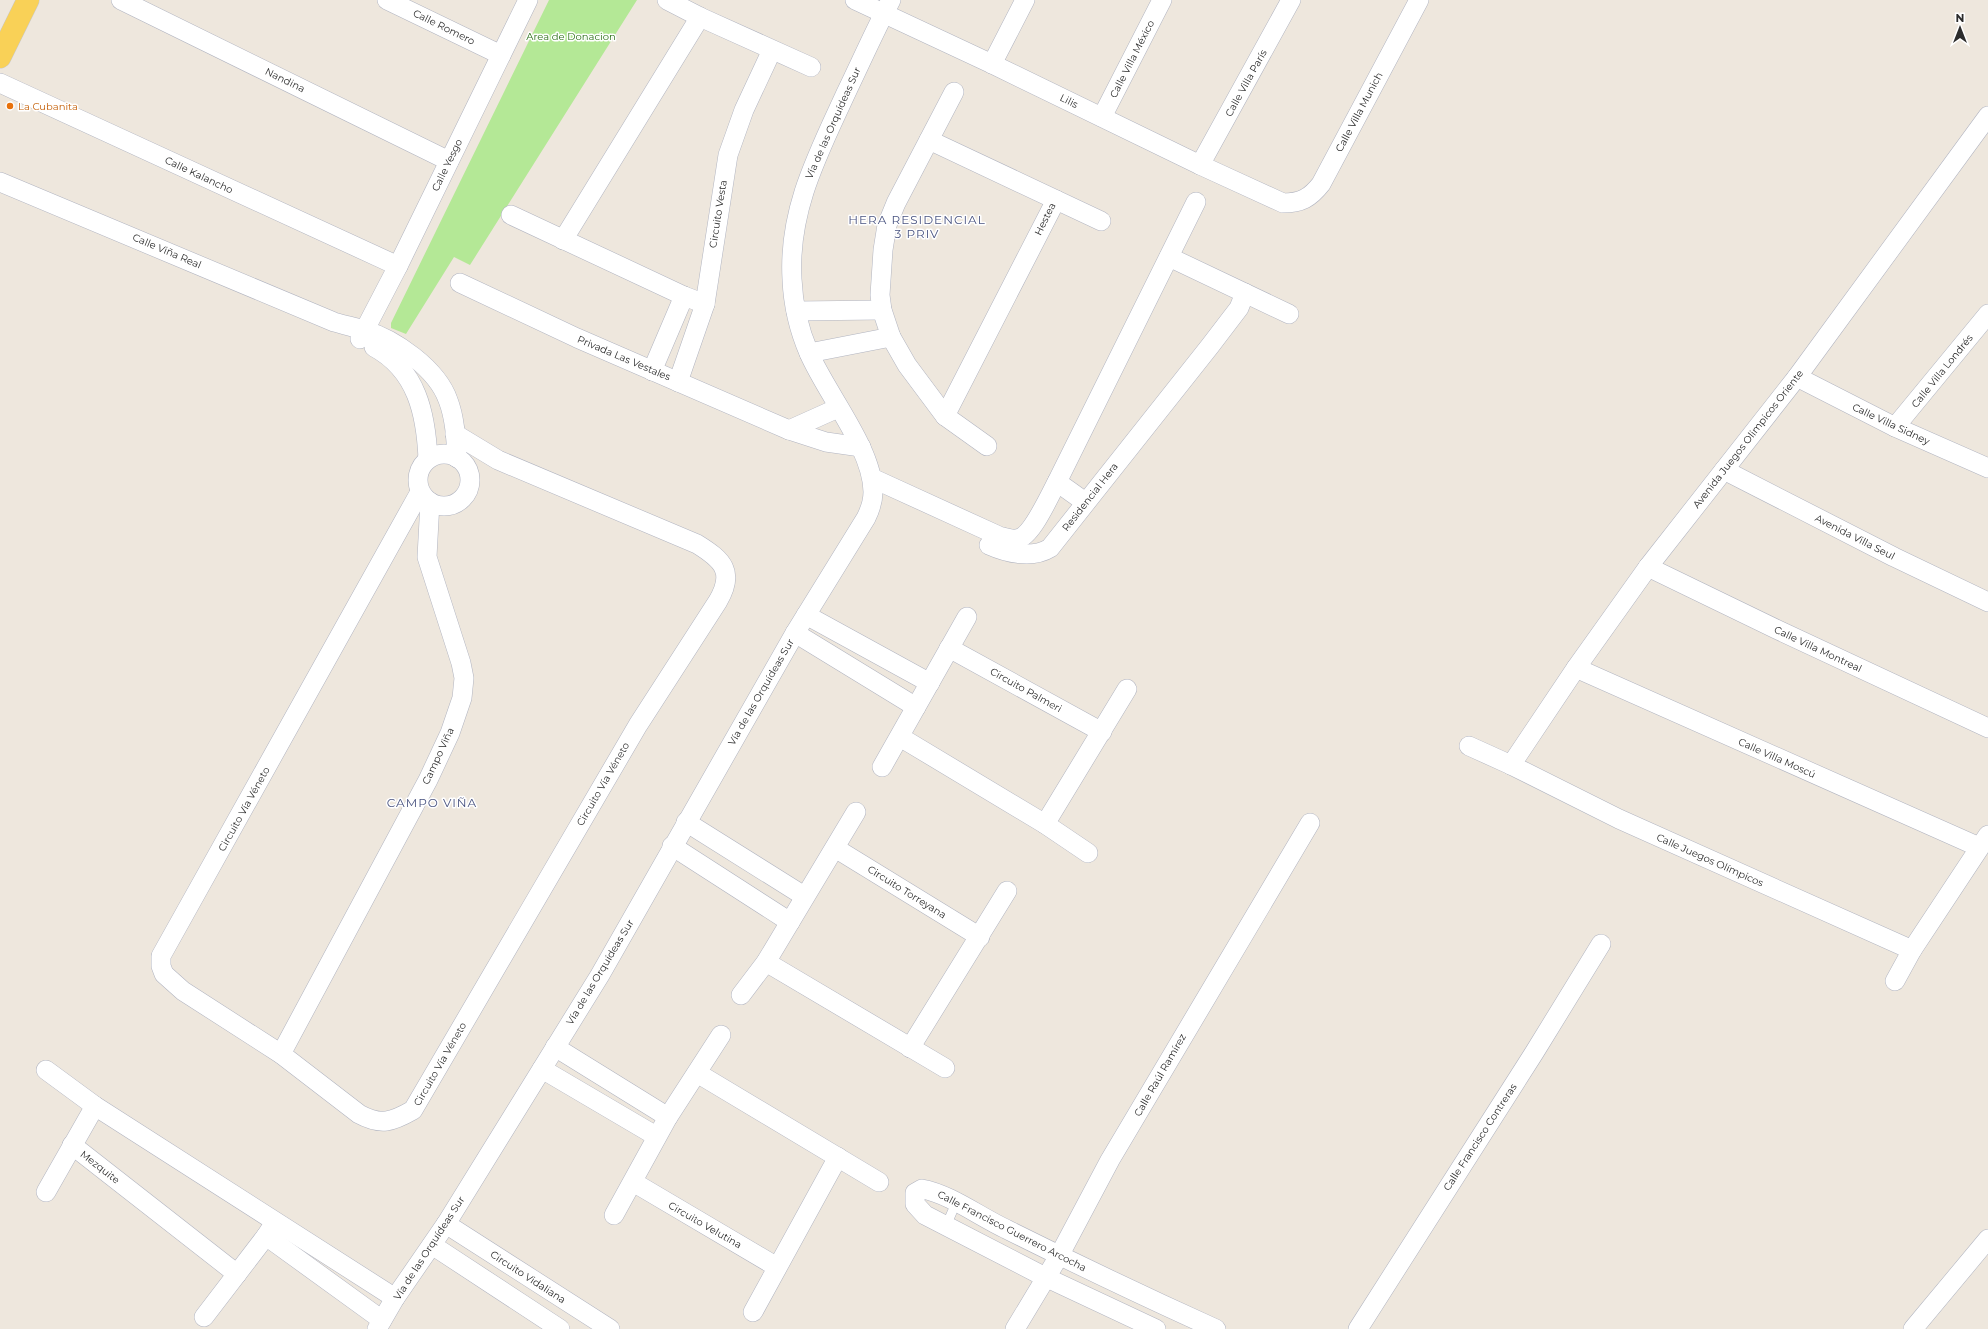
<svg xmlns="http://www.w3.org/2000/svg" width="1988" height="1329" font-family="Montserrat,sans-serif">
<rect width="100%" height="100%" fill="#eee7dd"/>
<path fill="#b4e896" d="M549 0H637L470 265 454 257 406 334 391 328V323Z"/>
<g fill="none" stroke-linecap="round" stroke-linejoin="round">
<g stroke="#b1b4c0" stroke-width="10">
<path id="service" d="M946 1226 956 1203"/>
</g>
<g stroke="#b1b4c0" stroke-width="20">
<g id="minor">
<path d="M121 0 449 161"/>
<path d="M387 0 501 55"/>
<path d="M667 0 700 17 811 67"/>
<path d="M855 0 992 64 1200 165 1283 203C1301 203 1310 198 1321 184L1419 0"/>
<path d="M992 64 1025 0"/>
<path d="M0 83 398 266"/>
<path d="M954 92 896 203 887 225 883 250 880 295 882 310 891 337 907 365 945 416 987 446"/>
<path d="M1102 117 1162 0"/>
<path d="M929 140 1101 221"/>
<path d="M1200 165 1291 0"/>
<path d="M0 182 334 322C344 325 354 327 364 330 395 339 437 369 448 400 455 418 456 439 457 458"/>
<path d="M511 215 684 296 705 304"/>
<path d="M563 240 700 17"/>
<path d="M1169 257 1289 314"/>
<path d="M460 283 577 338 789 430 826 442 861 447"/>
<path d="M796 311 882 310"/>
<path d="M360 339 398 266 528 0"/>
<path d="M374 347C417 370 426 414 428 459"/>
<path d="M809 353 891 337"/>
<path d="M652 371 684 296"/>
<path d="M1797 377 1895 427 1988 468"/>
<path d="M678 382 705 304 728 155 744 110 772 50"/>
<path d="M945 416 1056 200"/>
<path d="M1895 427 1988 314"/>
<path d="M789 430 838 408"/>
<circle cx="444" cy="480" r="26"/>
<path d="M1724 470 1894 557 1988 602"/>
<path d="M872 478 999 536C1006 538 1013 541 1020 538 1033 533 1050 495 1057 482L1196 202"/>
<path d="M1057 482 1085 502"/>
<path d="M420 492 161 956V966L164 974 183 991 281 1054 359 1114C381 1126 392 1122 413 1110L638 725 718 601C735 572 723 560 697 544L498 460 455 434"/>
<path d="M989 545C1007 553 1032 559 1050 548L1210 346 1239 308 1245 293"/>
<path d="M1648 567 1776 629 1988 728"/>
<path d="M806 615 930 683"/>
<path d="M795 633 916 707"/>
<path d="M949 648 1102 732"/>
<path d="M1576 668 1979 847"/>
<path d="M900 737 1045 824 1088 853"/>
<path d="M1469 746 1511 765 1619 819 1912 950"/>
<path d="M1511 765 1576 668 1648 567 1797 377 1988 116"/>
<path d="M882 767 967 617"/>
<path d="M686 822 804 896"/>
<path d="M1045 824 1127 689"/>
<path d="M672 846 790 922"/>
<path d="M835 848 980 937"/>
<path d="M766 962 945 1068"/>
<path d="M1895 981 1912 950 1988 835"/>
<path d="M741 995 766 962 856 812"/>
<path d="M555 1047 668 1117"/>
<path d="M910 1048 1007 891"/>
<path d="M281 1054 428 780 450 733 462 698 464 678 461 663 427 557 430 502"/>
<path d="M542 1069 656 1136"/>
<path d="M46 1070 95 1106 395 1298"/>
<path d="M697 1073 879 1182"/>
<path d="M72 1145 237 1274"/>
<path d="M633 1182 777 1267"/>
<path d="M46 1192 95 1106"/>
<path d="M614 1215 668 1117 721 1035"/>
<path d="M446 1224 610 1329"/>
<path d="M266 1236 382 1320"/>
<path d="M432 1245 560 1329"/>
<path d="M753 1312 838 1157"/>
<path d="M204 1317 266 1236 273 1225"/>
<path d="M377 1329 395 1298 446 1224 600 975 795 633 866 518C870 510 873 501 873 492 873 449 826 393 809 353 799 330 793 304 792 279 788 210 818 154 846 93 861 62 875 30 891 0"/>
<path d="M1015 1329 1059 1256 1110 1160 1310 823"/>
<path d="M1156 1329 1045 1277 925 1215 915 1204V1193L922 1189C950 1194 980 1217 1006 1229 1076 1264 1145 1297 1216 1329"/>
<path d="M1358 1329 1534 1053 1601 944"/>
<path d="M1913 1329 1988 1239"/>
</g>
</g>
<g stroke="#c8c8c8" stroke-width="23">
<path id="primary" d="M0 57 28 0"/>
</g>
<use href="#service" stroke="#fff" stroke-width="9"/>
<use href="#minor" stroke="#fff" stroke-width="19"/>
<use href="#primary" stroke="#f9d157" stroke-width="22"/>
</g>
<circle fill="#e8710a" stroke="#fff" stroke-width="1.5" cx="10" cy="106" r="4"/>
<g text-anchor="middle" dominant-baseline="central" stroke-width="3" stroke-linejoin="round" paint-order="stroke">
<g font-size="10" fill="#2c2c2c" stroke="#fff">
<text transform="translate(444 27) rotate(26)">Calle Romero</text>
<text transform="translate(1132 59) rotate(-63)">Calle Villa México</text>
<text transform="translate(285 80) rotate(26)">Nandina</text>
<text transform="translate(1246 83) rotate(-61)">Calle Villa París</text>
<text transform="translate(1069 101) rotate(26)">Lilis</text>
<text transform="translate(1359 112) rotate(-62)">Calle Villa Munich</text>
<text transform="translate(833 123) rotate(-66)">Vía de las Orquídeas Sur</text>
<text transform="translate(447 165) rotate(-64)">Calle Yesgo</text>
<text transform="translate(199 175) rotate(25)">Calle Kalancho</text>
<text transform="translate(718 214) rotate(-81)">Circuito Vesta</text>
<text transform="translate(1045 219) rotate(-64)">Hestea</text>
<text transform="translate(167 251) rotate(23)">Calle Viña Real</text>
<text transform="translate(624 358) rotate(23)">Privada Las Vestales</text>
<text transform="translate(1942 371) rotate(-51)">Calle Villa Londrés</text>
<text transform="translate(1891 424) rotate(25)">Calle Villa Sidney</text>
<text transform="translate(1748 439) rotate(-52)">Avenida Juegos Olimpicos Oriente</text>
<text transform="translate(1090 497) rotate(-52)">Residencial Hera</text>
<text transform="translate(1855 537) rotate(27)">Avenida Villa Seul</text>
<text transform="translate(1818 649) rotate(25)">Calle Villa Montreal</text>
<text transform="translate(1026 690) rotate(29)">Circuito Palmeri</text>
<text transform="translate(761 692) rotate(-60)">Vía de las Orquídeas Sur</text>
<text transform="translate(438 756) rotate(-65)">Campo Viña</text>
<text transform="translate(1777 758) rotate(24)">Calle Villa Moscú</text>
<text transform="translate(603 784) rotate(-60)">Circuito Vía Véneto</text>
<text transform="translate(244 809) rotate(-61)">Circuito Vía Véneto</text>
<text transform="translate(1710 860) rotate(24)">Calle Juegos Olímpicos</text>
<text transform="translate(907 892) rotate(32)">Circuito Torreyana</text>
<text transform="translate(600 972) rotate(-59)">Vía de las Orquídeas Sur</text>
<text transform="translate(440 1064) rotate(-60)">Circuito Vía Véneto</text>
<text transform="translate(1160 1075) rotate(-60)">Calle Raúl Ramírez</text>
<text transform="translate(1480 1137) rotate(-57)">Calle Francisco Contreras</text>
<text transform="translate(100 1167) rotate(38)">Mezquite</text>
<text transform="translate(705 1225) rotate(30)">Circuito Velutina</text>
<text transform="translate(1012 1231) rotate(27)">Calle Francisco Guerrero Arcocha</text>
<text transform="translate(429 1248) rotate(-57)">Vía de las Orquídeas Sur</text>
<text transform="translate(528 1277) rotate(33)">Circuito Vidaliana</text>
</g>
<g font-size="10" fill="#2a6f16" stroke="#fff">
<text x="571" y="36">Area de Donacion</text>
</g>
<g font-size="10" fill="#c56008" stroke="#fff" text-anchor="start">
<text x="18" y="106">La Cubanita</text>
</g>
<g font-size="12" letter-spacing="1" fill="#495380" stroke="#fff">
<text x="917" y="219">HERA RESIDENCIAL<tspan x="917" dy="14">3 PRIV</tspan></text>
<text x="432" y="802">CAMPO VIÑA</text>
</g>
</g>
<g transform="translate(1960 28)" stroke="#ffffff" stroke-width="3" paint-order="stroke">
<path d="M0-3L7 15L0 10L-7 15Z" fill="#2c2c2c"/>
<text y="-6" font-size="11" font-weight="bold" text-anchor="middle" fill="#2c2c2c">N</text>
</g>
</svg>
